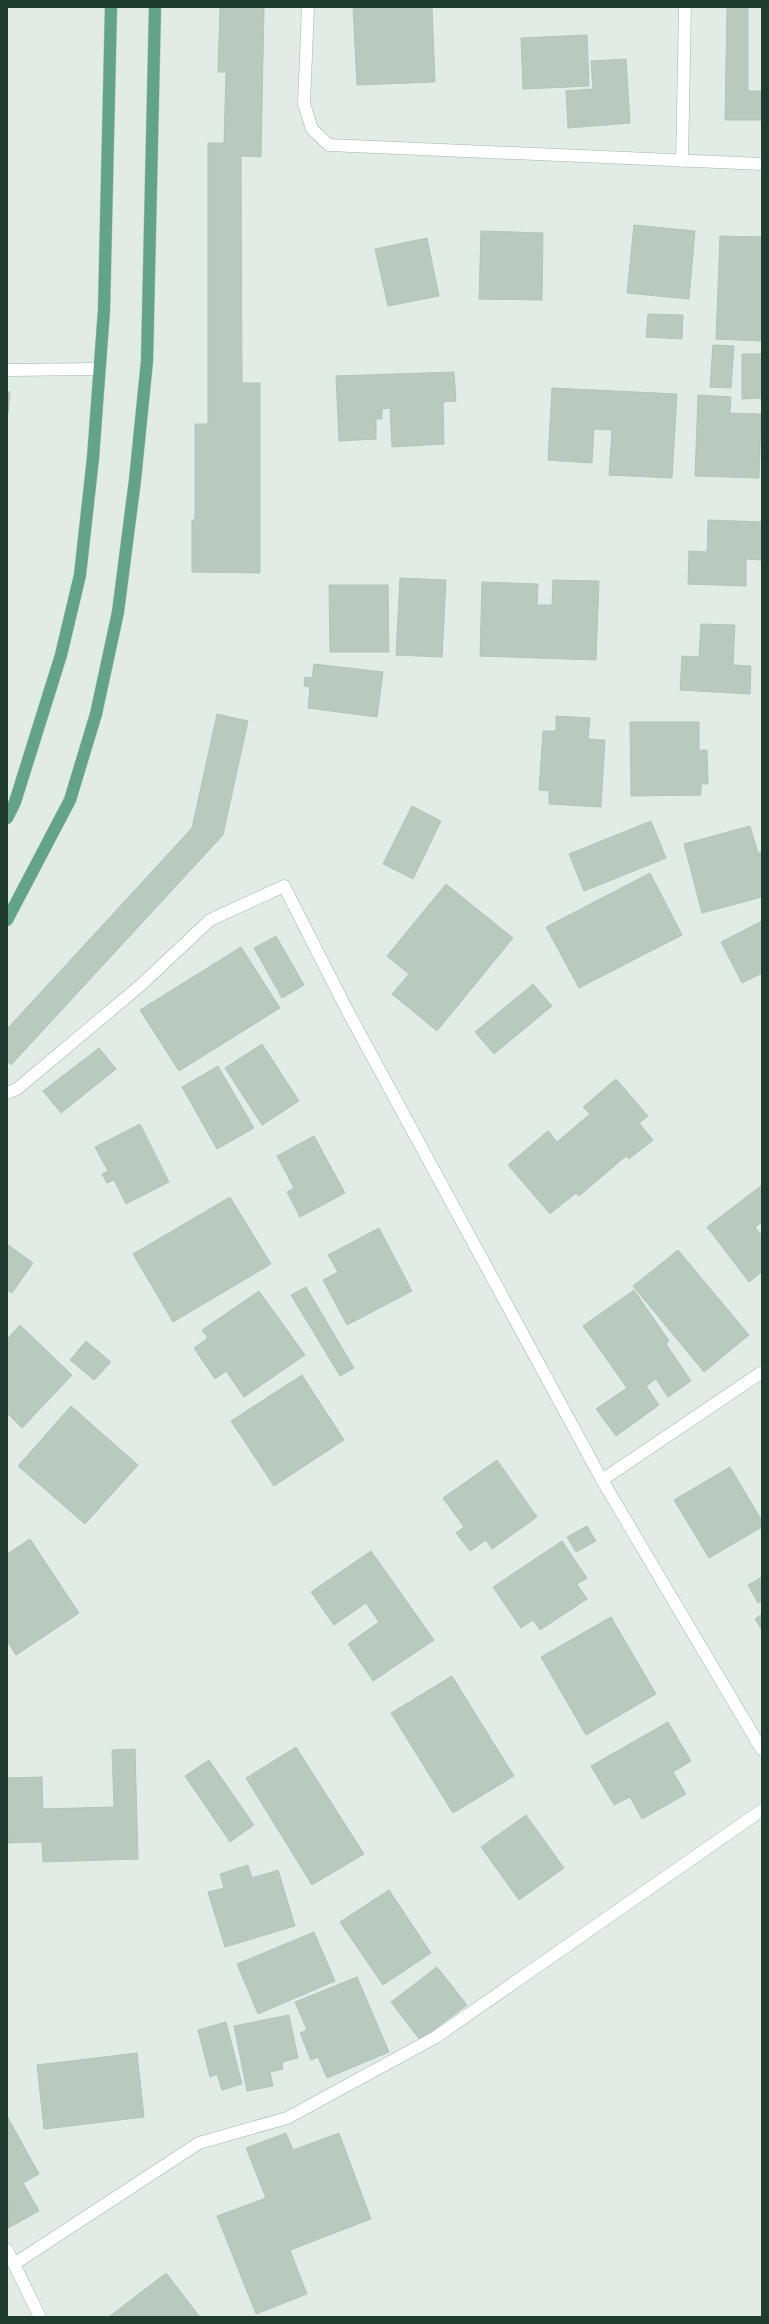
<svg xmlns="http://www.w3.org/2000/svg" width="769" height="2324" font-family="Inter,sans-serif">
<rect width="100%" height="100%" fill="#e0ece5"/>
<g fill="#b8c9c0" stroke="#b2c5bb">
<path d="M220 7H264L261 157 241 156 242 383H260V573L192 572V520H195V424H208V143H224L226 72H218Z"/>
<path d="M353 7H432L435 82 357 85Z"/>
<path d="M727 7H748V91H762V120H725Z"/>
<path d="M587 35 589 86 523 89 521 38Z"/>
<path d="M626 59 630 123 568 128 566 91 593 89 591 61Z"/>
<path d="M634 225 695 231 689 299 627 293Z"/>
<path d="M481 231 543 233 542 300 479 299Z"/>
<path d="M720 236 762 237V341L716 339Z"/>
<path d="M427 238 439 296 388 306 375 249Z"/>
<path d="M648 314 683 315 682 339 646 337Z"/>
<path d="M713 345 734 346 731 388 710 387Z"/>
<path d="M742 354H762V398L742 399Z"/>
<path d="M454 372 456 401 443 402 444 444 392 447 390 408 382 409V419H376V439L339 441 336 376Z"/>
<path d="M552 388 677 394 672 478 609 475 612 430 594 429 592 463 548 460Z"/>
<path d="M7 392H10L8 414H7Z"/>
<path d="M698 395 731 397 730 413 761 414 759 478 695 476Z"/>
<path d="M708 520 762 522V560L746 559V586L688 584 689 551 707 552Z"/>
<path d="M400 578 446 580 442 657 396 655Z"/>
<path d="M553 580 599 581 596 660 480 656 482 582 538 584 537 605H552Z"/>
<path d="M329 585H388L389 652H330Z"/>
<path d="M701 624 735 625 733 665 751 666 750 694 680 690 682 656 699 657Z"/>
<path d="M314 664 383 672 377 717 308 708 310 687 304 686 305 677 312 678Z"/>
<path d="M217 714 248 721 223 835 11 1065 7 1061V1029L192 828Z"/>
<path d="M556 716 590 718 588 739 605 740 601 807 549 804V791L539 790 543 731H556Z"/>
<path d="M630 722H699V750H707L708 784H701V795L631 796Z"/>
<path d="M412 806 441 821 413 879 383 864Z"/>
<path d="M651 821 666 858 584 891 569 854Z"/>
<path d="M750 826 758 853 762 852V897L702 913 684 844Z"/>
<path d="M650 873 682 935 579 988 546 927Z"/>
<path d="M446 884 513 938 437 1031 392 994 409 974 387 956Z"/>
<path d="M762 921V973L742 983 721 942Z"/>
<path d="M276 936 304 985 282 998 254 948Z"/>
<path d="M241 947 280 1008 179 1071 140 1010Z"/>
<path d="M533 984 552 1006 494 1054 475 1032Z"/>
<path d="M262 1044 299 1101 262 1125 225 1068Z"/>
<path d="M99 1048 116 1069 61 1113 43 1091Z"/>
<path d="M218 1066 254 1128 217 1149 182 1087Z"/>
<path d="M616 1079 648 1116 639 1123 653 1140 629 1159 626 1156 579 1196 576 1193 550 1214 508 1165 548 1131 557 1142 590 1114 583 1107Z"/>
<path d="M140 1124 169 1182 126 1204 114 1180 107 1183 102 1174 108 1171 95 1147Z"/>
<path d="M314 1136 345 1193 300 1217 287 1192 294 1188 277 1156Z"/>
<path d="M762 1185V1222L755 1227 762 1236V1272L749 1282 707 1227Z"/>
<path d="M230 1197 271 1264 173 1322 133 1254Z"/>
<path d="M379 1228 412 1291 347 1325 323 1280 338 1272 328 1255Z"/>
<path d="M7 1244 33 1263 12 1293 7 1290Z"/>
<path d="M678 1250 749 1335 704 1372 633 1286Z"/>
<path d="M306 1287 354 1368 340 1376 291 1295Z"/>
<path d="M634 1290 669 1341 666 1344 691 1381 668 1397 656 1379 646 1386 659 1405 616 1436 596 1409 627 1388 583 1326Z"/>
<path d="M259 1291 305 1355 244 1397 226 1371 215 1379 194 1348 208 1338 202 1330Z"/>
<path d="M20 1325 72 1375 22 1428 7 1413V1339Z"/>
<path d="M86 1341 111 1362 94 1380 70 1360Z"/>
<path d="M302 1375 344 1440 274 1486 231 1421Z"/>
<path d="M71 1406 138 1465 85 1524 18 1466Z"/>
<path d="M497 1460 537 1517 492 1549 486 1540 470 1551 456 1533 464 1527 443 1498Z"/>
<path d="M730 1467 762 1521V1527L709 1558 674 1500Z"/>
<path d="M587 1526 596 1541 576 1552 567 1537Z"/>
<path d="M30 1539 79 1613 16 1655 7 1641V1554Z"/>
<path d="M562 1541 587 1578 577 1584 587 1599 540 1630 533 1620 521 1628 493 1587Z"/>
<path d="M371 1551 434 1640 373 1681 348 1644 379 1622 366 1603 334 1625 311 1592Z"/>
<path d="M762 1577V1601L758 1603 748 1585Z"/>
<path d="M762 1614V1630L755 1619Z"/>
<path d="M611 1617 656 1694 586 1735 541 1657Z"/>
<path d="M452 1676 514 1776 453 1813 391 1713Z"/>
<path d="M668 1722 691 1761 673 1772 686 1794 642 1819 630 1797 614 1805 591 1766Z"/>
<path d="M296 1747 364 1854 312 1885 246 1778Z"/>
<path d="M135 1749 138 1859 43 1862 42 1842 8 1843 7 1778 42 1777 43 1809 114 1807 112 1750Z"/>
<path d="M209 1760 254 1825 230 1842 185 1776Z"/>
<path d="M526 1815 564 1868 519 1900 481 1847Z"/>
<path d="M248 1865 252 1878 278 1870 295 1926 225 1947 208 1892 224 1888 220 1874Z"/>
<path d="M389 1890 431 1953 383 1985 340 1922Z"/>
<path d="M314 1932 335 1981 258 2014 237 1964Z"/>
<path d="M437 1967 467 2005 420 2040 391 2002Z"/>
<path d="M357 1977 389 2052 327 2078 318 2057 311 2060 300 2033 307 2030 295 2002Z"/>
<path d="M289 2015 298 2058 282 2062 283 2069 270 2072 273 2086 247 2091 234 2026Z"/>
<path d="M226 2022 242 2084 222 2090 217 2074 210 2077 198 2030Z"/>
<path d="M137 2053 144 2117 44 2129 37 2065Z"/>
<path d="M7 2116 39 2174 23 2183 39 2211 8 2228Z"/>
<path d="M286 2133 293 2150 339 2133 371 2219 290 2250 307 2294 256 2314 217 2216 266 2198 246 2148Z"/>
<path d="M166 2273 200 2317H111L110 2316Z"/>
</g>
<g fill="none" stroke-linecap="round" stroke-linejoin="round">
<g stroke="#a3b4ab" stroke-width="13">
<g id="street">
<path d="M308 7 304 104 312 129 329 145 762 164"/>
<path d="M682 161 685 7"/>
<path d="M7 370 99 369"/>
<path d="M7 1093 17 1089 142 984 210 920 284 886 347 1010 602 1480"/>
<path d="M762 1372 602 1480 762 1750"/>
<path d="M7 2250 40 2317"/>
<path d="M14 2264 199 2143 287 2118 436 2037 762 1810"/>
</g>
</g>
<g stroke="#c1c8c5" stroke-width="13">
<g id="primary">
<path d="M7 818 15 802 61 655 80 575 93 458 104 310 111 7"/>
<path d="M7 920 70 800 96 714 118 612 135 480 147 361 155 7"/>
</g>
</g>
<use href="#street" stroke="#fff" stroke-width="12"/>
<use href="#primary" stroke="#63a38b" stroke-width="12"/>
</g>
<rect width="769" height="2324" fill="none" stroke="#203c31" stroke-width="16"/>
</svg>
